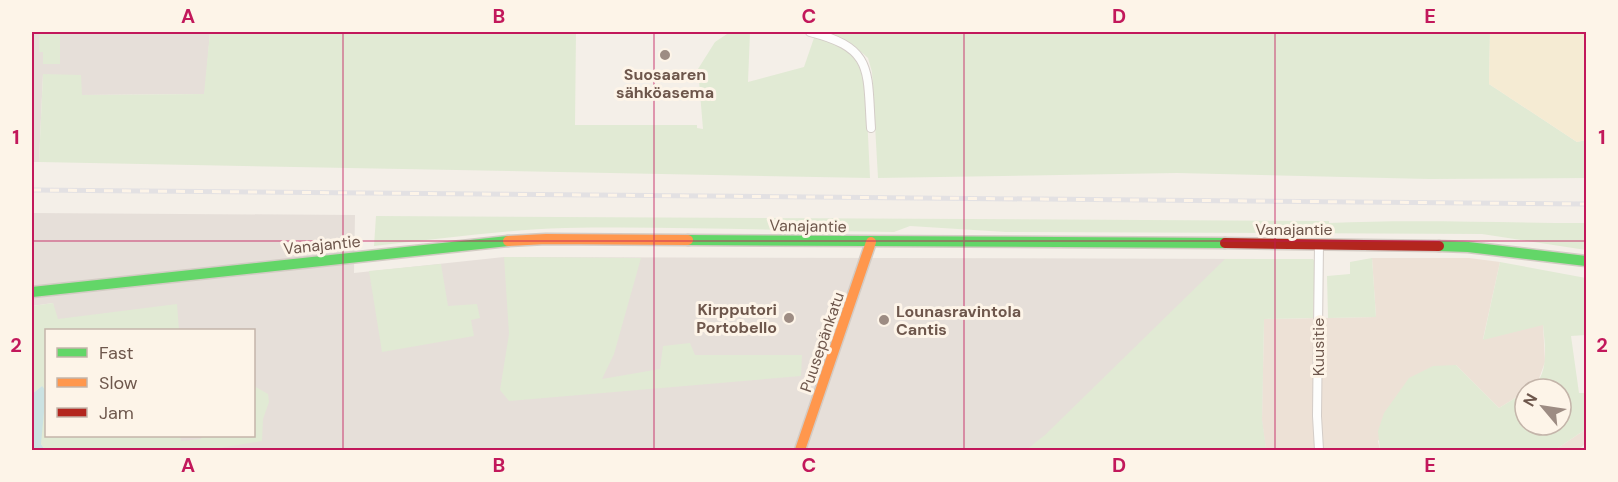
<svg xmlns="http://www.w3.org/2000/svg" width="1618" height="482" font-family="'DM Sans',sans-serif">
<rect width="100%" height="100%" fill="#f4efe8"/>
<g fill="#ede1d6">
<path d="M1372 258H1469L1500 262 1483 339 1543 324 1545 362 1537 384 1530 389H1525V392L1499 408 1456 365 1378 441 1380 450H1266L1262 420 1264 319 1376 317Z"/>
<path d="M1586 429V443L1578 450H1555Z"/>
</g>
<g fill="#e6dfd9">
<path d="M32 32H210L205 94 81 95 43 74 39 162H32Z"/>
<path d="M32 213 355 215 354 273 504 257 1264 259 1262 420 1266 450H101L59 436H254V330H56L53 303 32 306Z"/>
</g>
<g fill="#e1ead4">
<path d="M39 32H60V64H43V52H39Z"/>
<path d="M210 32H576L575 125H697V128L703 129 698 69 715 42 730 32H750L748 82 804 67 815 35 848 49 865 72 870 178 39 162 43 74 81 75 82 95 204 94Z"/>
<path d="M826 32H1490L1489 84 1577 142 1586 140V178L1429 179 1177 173 878 178 872 72 868 58 852 44Z"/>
<path d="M376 216 1329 221V223C1415 219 1501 223 1586 223V250L1482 234 1006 232 910 226 894 232C784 231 675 226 565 228 501 230 438 239 374 246Z"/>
<path d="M504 257 641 258 614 354 602 379 660 369 663 346 690 343 695 355H802L801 376 509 401 500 390 509 334Z"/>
<path d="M1372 258 1376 317 1328 318 1327 276 1350 274V262Z"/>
<path d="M1225 259H1313L1315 262 1313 318 1264 319 1262 420 1266 450H1026L1045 435Z"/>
<path d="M1500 262 1586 278V335L1571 336 1579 393H1586V429L1555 450H1380L1378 431 1384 413 1409 378 1433 366 1456 365 1499 408 1525 392V425H1561V389H1530C1550 376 1545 346 1543 325L1483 340Z"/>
<path d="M441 264 448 306 477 304 480 318 471 320 474 336 382 352 369 271Z"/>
<path d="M53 303 58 319 177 304 179 330H46V436H180L181 441 201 439 202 436H254V386L268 394 269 402 263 419 262 441 207 450H45L41 444 42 386 32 394V306Z"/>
</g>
<path fill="#f5ebd3" d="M1490 32H1586V140L1577 142 1489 84Z"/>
<path fill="#cbe2e2" d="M42 386 46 391 41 444 45 450H32V394Z"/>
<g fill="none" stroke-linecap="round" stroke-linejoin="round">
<g stroke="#d3ccc7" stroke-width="10">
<g id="street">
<path d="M810 32C874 48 867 70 871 128"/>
<path d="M1319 244 1317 416 1319 450"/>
</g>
</g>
<g stroke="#d3cbc4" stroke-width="13">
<g id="fast">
<path d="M688 240 1225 243"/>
<path d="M1439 246 1468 247 1586 261"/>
<path d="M32 292 508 241"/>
</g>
</g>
<g stroke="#d3cbc4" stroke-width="13">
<g id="slow">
<path d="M508 241 546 239 688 240"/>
<path d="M800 450 871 242"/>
</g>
</g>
<g stroke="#d3cbc4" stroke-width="13">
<path id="jam" d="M1225 243 1439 246"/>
</g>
<use href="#street" stroke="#fdfdfc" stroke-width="8"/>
<use href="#fast" stroke="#63d668" stroke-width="10"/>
<use href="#slow" stroke="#ff974d" stroke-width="10"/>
<use href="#jam" stroke="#b3261e" stroke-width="10"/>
<g stroke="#e3e1e3" stroke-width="5">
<path id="rail" d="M32 190 1586 204"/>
</g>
<use href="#rail" stroke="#fdf4e8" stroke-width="3" stroke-dasharray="9" stroke-linecap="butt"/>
</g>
<path fill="none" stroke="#c2185b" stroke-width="1.5" stroke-opacity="0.55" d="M343 32V450M654 32V450M964 32V450M1275 32V450M32 241H1586"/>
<g fill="#9d8c83" stroke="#fdf4e8" stroke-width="2">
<circle cx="665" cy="55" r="6"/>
<circle cx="789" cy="318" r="6"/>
<circle cx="884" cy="320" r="6"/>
</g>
<g text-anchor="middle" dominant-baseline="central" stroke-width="6" stroke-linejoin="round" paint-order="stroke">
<g font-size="16" font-weight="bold" fill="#6e574c" stroke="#fdf4e8">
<text x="665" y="74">Suosaaren<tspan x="665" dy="18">sähköasema</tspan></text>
<text x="777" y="309" text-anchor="end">Kirpputori<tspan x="777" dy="18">Portobello</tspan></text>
<text x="896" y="311" text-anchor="start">Lounasravintola<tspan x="896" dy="18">Cantis</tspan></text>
</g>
<g font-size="16" fill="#6e574c" stroke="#fdf4e8">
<text transform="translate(808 226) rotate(1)">Vanajantie</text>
<text x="1294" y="229">Vanajantie</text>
<text transform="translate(322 245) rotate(-6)">Vanajantie</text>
<text transform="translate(822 342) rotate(-71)">Puusepänkatu</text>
<text transform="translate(1318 347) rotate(-90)">Kuusitie</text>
</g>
</g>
<rect width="1618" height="482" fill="none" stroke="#fdf4e8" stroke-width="66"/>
<rect x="45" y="329" width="210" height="108" fill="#fdf4e8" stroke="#c4b5aa" stroke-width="1.5"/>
<rect x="57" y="348" width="30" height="9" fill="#63d668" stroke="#c4b5aa" stroke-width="1.5"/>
<text x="99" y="359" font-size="18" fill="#6e574c">Fast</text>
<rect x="57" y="378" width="30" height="9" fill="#ff974d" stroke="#c4b5aa" stroke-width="1.5"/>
<text x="99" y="389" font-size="18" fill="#6e574c">Slow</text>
<rect x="57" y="408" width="30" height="9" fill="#b3261e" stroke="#c4b5aa" stroke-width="1.5"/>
<text x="99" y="419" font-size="18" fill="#6e574c">Jam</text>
<g transform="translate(1543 407) rotate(299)"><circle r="28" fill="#fdf4e8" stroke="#c4b5aa" stroke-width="1.5"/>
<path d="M0-4.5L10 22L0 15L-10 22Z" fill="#9d8c83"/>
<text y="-9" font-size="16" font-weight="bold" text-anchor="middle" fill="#6e574c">N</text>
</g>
<rect x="33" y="33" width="1552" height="416" fill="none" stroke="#c2185b" stroke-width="2"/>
<g font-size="20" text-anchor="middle" font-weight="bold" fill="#c2185b">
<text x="188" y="23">A</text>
<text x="499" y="23">B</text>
<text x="809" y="23">C</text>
<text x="1119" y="23">D</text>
<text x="1430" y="23">E</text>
<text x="16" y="144">1</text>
<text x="1602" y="144">1</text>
<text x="16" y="352">2</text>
<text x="1602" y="352">2</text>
<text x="188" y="472">A</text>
<text x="499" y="472">B</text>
<text x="809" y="472">C</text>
<text x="1119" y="472">D</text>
<text x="1430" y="472">E</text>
</g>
</svg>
